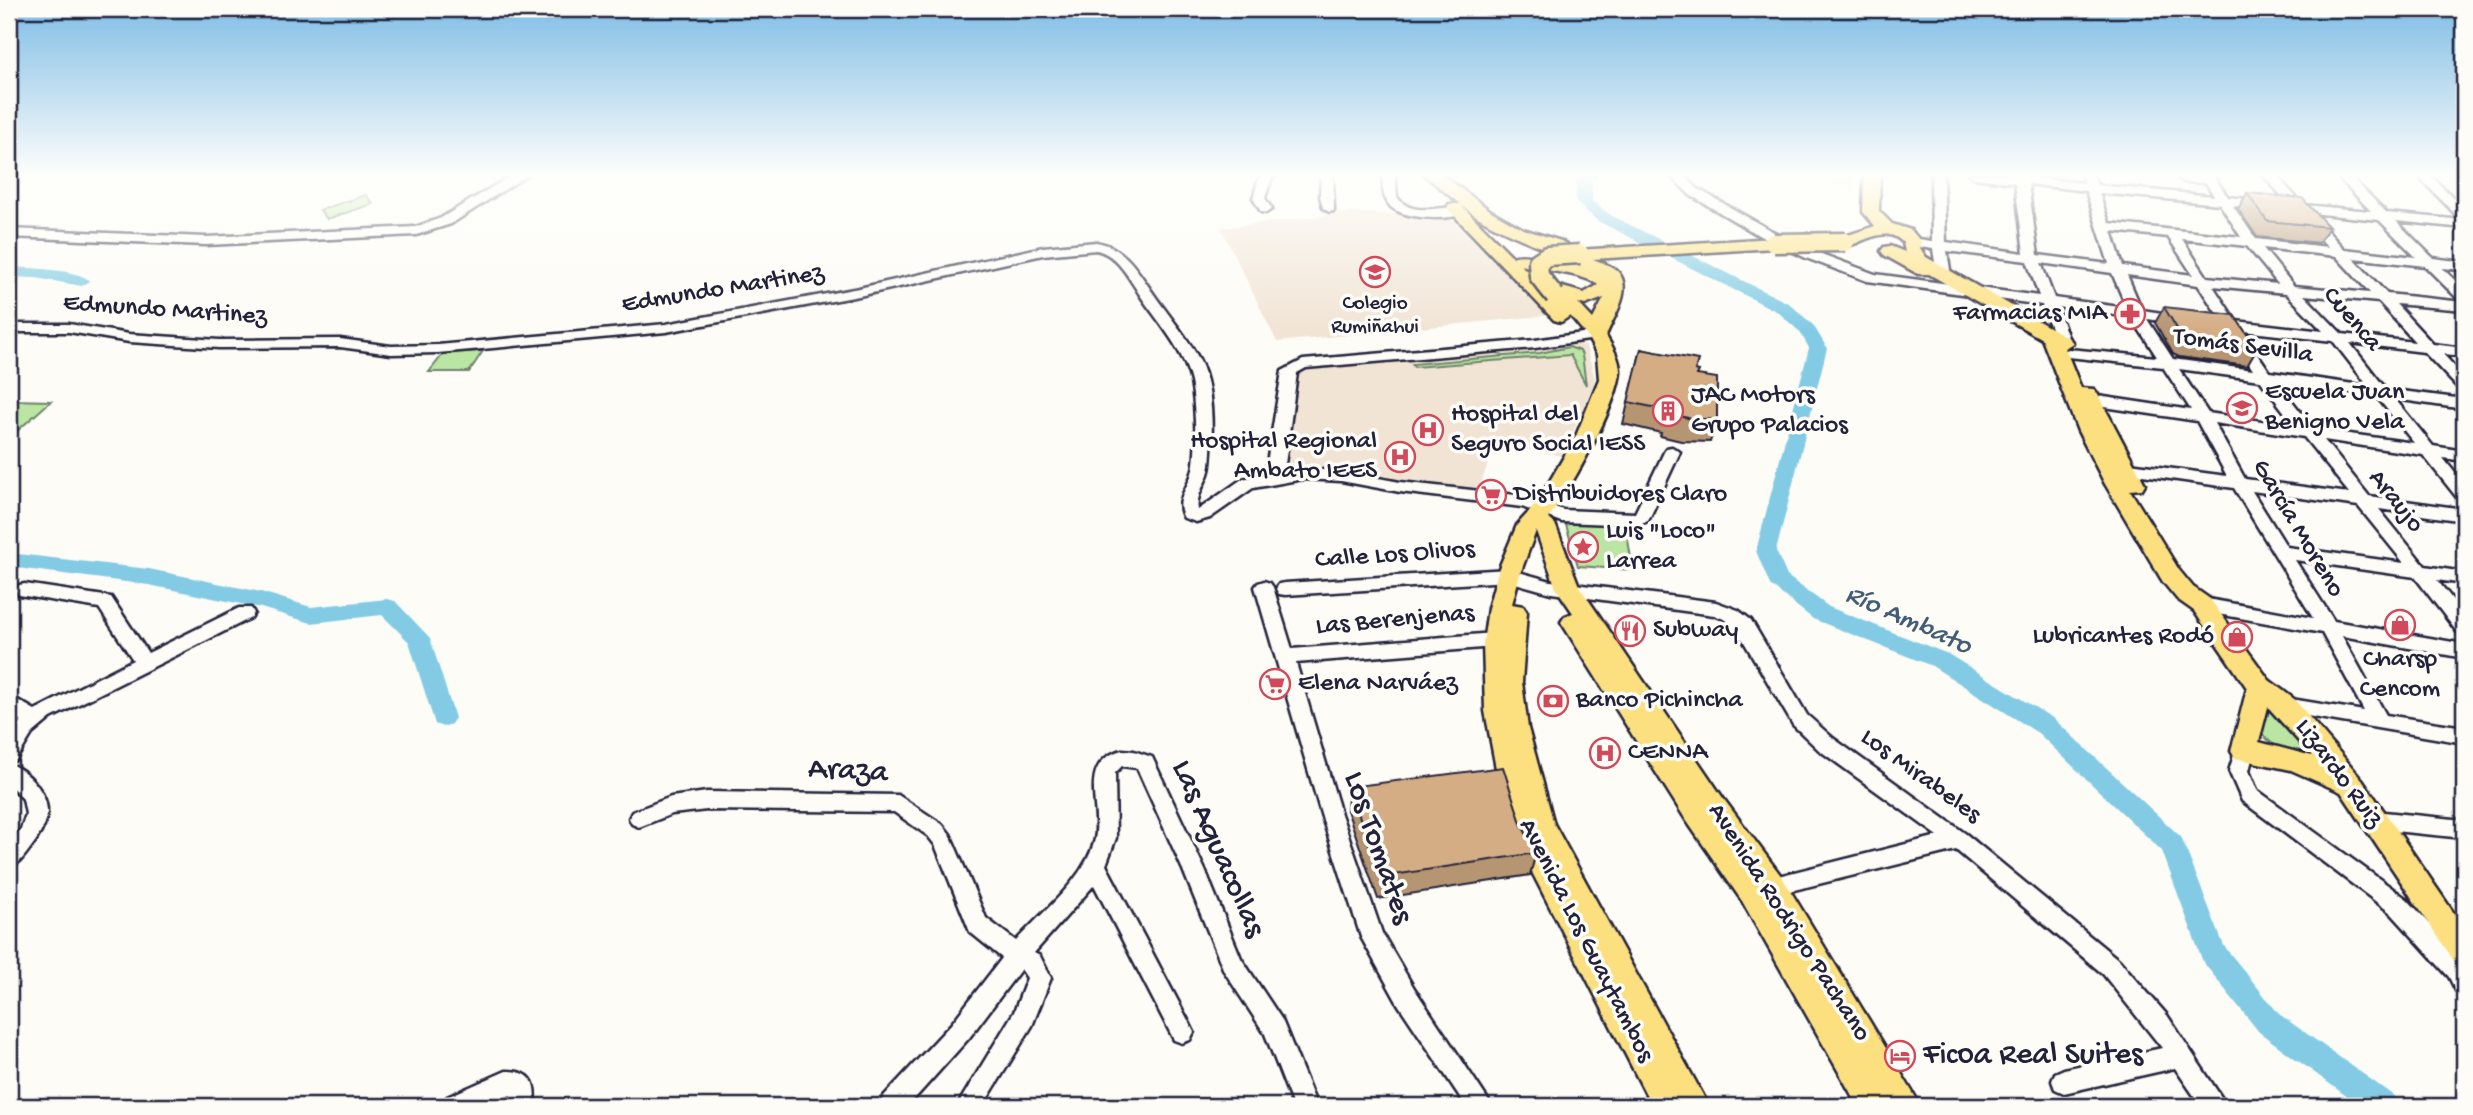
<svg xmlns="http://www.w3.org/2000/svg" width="2473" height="1115" font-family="'Gochi Hand',sans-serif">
<rect width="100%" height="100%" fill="#fdfcf7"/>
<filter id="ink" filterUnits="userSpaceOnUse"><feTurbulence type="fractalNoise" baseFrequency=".0143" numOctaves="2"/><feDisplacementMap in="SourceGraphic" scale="14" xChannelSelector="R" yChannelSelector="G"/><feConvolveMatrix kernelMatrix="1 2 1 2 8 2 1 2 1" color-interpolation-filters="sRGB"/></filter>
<g filter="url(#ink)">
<g fill="#f1e4d5">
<path d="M1767 174H1854L1853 187 1766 176Z"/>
<path d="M1349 213 1449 215 1553 315 1277 342 1221 228Z"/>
<path d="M1573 341 1586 346 1595 378 1593 391 1561 456 1495 443 1477 495 1368 476 1342 469 1287 471 1280 465 1295 369Z"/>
</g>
<g fill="#bae5a2" stroke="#6e846e" stroke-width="2">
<path d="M366 195 373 204 327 219 320 210Z"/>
<path d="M1569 347 1580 351 1582 355 1586 385 1570 355 1414 367 1412 364 1540 353Z"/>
<path d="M483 351 469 372H429L444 353Z"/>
<path d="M9 400 51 401 16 432H9Z"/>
<path d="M1564 518 1625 522 1633 570 1578 566Z"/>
<path d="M2268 704 2312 752 2308 755 2275 746 2259 732Z"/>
</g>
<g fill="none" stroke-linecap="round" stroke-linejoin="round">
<g fill="#83cbe4" fill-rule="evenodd">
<path d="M1583 174H1598L1592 182V201L1610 215 1790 304 1813 325 1827 348 1776 551 1787 576 1829 607 1948 654 2054 719 2181 837 2224 946 2279 1014 2394 1096 2399 1106H2360L2259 1032 2203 962 2162 851 2038 733 1932 666 1813 619 1770 585 1756 551 1809 348 1800 332 1778 312 1598 221 1576 202V181Z"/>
<path d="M9 267C27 268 79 269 90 281L82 286 36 278 9 277Z"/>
<path d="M9 553 149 569 261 592 311 607 387 599 395 601 430 638 455 718 451 724 443 727 435 724 409 642 382 615 311 623 261 608 149 585 9 567Z"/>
</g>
<g stroke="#22223b" stroke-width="5">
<g id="minor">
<path d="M514 174H529L451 224 416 235 206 245 9 237V229L206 237 415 227 441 218Z"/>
<path d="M1263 174H1278L1271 180 1265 198 1272 209 1266 213 1261 212 1253 198 1259 178Z"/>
<path d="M1321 174H1333L1334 211 1329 212 1323 208 1320 196Z"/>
<path d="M1383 174H1395L1397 197C1415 222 1449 199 1465 212 1453 222 1402 219 1390 206 1382 197 1382 185 1383 174Z"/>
<path d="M1669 174H1682L1698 189 1770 230 1816 252 1875 274 2039 296 2027 261 1947 251 1951 276 1944 280 1937 276 1933 249 1907 245 1905 242 1912 238 1932 241 1931 174H1943L1946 242 2024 253 2015 183 1975 178 1969 174H2026L2027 177 2084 183 2081 174H2093L2097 185 2214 196 2206 183 2184 182 2178 178 2184 174H2212L2228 197 2288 203 2262 174H2275L2303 205 2371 211 2335 174H2348L2387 213 2464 220V228L2396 221 2433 258 2464 262V270L2442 268 2464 289V301L2459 300 2425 266 2353 258 2387 294 2464 302V310L2396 304 2433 344 2464 348V356L2443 354 2464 377V391L2459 389 2424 352 2350 343 2386 389 2464 399V409L2395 399 2433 446 2464 451V461L2443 458 2464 484V500L2458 499 2423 455 2324 440 2369 496 2464 509V521L2379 509 2425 566 2464 572V584L2437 580 2464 614V634L2457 632 2415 577 2295 560 2334 621 2464 644V658L2342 636 2386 715 2464 727V743L2278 711 2275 706 2278 701 2285 698 2364 711 2322 633 2196 610 2193 605 2196 600 2202 598 2313 618 2234 488 2114 471 2106 466 2114 461 2227 476 2197 421 2091 405 2083 400 2091 395 2191 410 2163 367 2068 357 2061 353 2068 349 2157 357 2131 317 2057 307 2070 343 2063 347 2058 346 2042 305 1867 281 1806 258 1760 236 1690 195ZM2028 184 2086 191 2109 264 2038 255ZM2099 193 2220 204 2241 237 2109 223ZM2233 206 2296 212 2328 247 2256 239ZM2311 213 2379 220 2416 257 2344 249ZM2112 231 2168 237 2193 275 2123 266ZM2182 239 2247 246 2278 284 2207 277ZM2263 248 2336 256 2370 293 2294 286ZM2041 263 2112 273 2127 308 2054 298ZM2127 275 2198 285 2221 320 2214 324 2227 329 2253 370 2173 359 2147 319 2183 324 2190 320 2183 316 2142 310ZM2213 286 2286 293 2323 331 2236 321ZM2304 295 2379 302 2415 342 2342 334ZM2242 331 2333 341 2368 386 2270 372ZM2179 369 2260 380 2295 426 2208 413ZM2278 383 2377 397 2414 443 2314 429ZM2214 423 2304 437 2349 493 2245 479ZM2252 491 2358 506 2404 563 2287 547Z"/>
<path d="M2416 174H2429L2464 208V219L2459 218Z"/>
<path d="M1096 242C1125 247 1137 270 1153 293 1168 315 1187 336 1199 359 1214 388 1213 433 1210 465 1209 481 1195 493 1198 510L1242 479 1268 474 1267 463 1282 371 1303 360 1535 340 1589 332 1596 336 1589 340 1535 348 1306 368 1297 373 1284 472 1303 469 1341 471 1400 482 1525 496 1563 510 1635 513 1666 448 1672 447 1680 452 1650 517 1648 521 1638 525 1561 522 1522 507 1400 492 1341 481 1303 479 1253 488 1210 518 1196 522 1184 518C1174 501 1187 490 1192 473 1198 455 1195 401 1191 382 1184 350 1158 322 1140 295 1129 278 1117 254 1096 250L1043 255 859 296 666 332 438 353 391 354 340 347 219 348 129 342 69 332H9V324H69L129 334 219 340 340 339 391 346 438 345 666 324 859 288 1043 247Z"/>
<path d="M1508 569 1551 581 1716 602 1738 610 1751 620 1807 715 1833 738 1966 834 2119 960 2167 1015 2227 1106H2201L2175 1068 2064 1093 2055 1089 2052 1081 2055 1073 2064 1069 2162 1048 2103 974 1956 850 1762 898 1754 896 1751 889 1754 882 1938 836 1819 750 1793 725 1737 630 1726 620 1714 615 1551 593 1508 581 1285 595 1279 594 1276 589 1279 584 1285 583Z"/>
<path d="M1264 581 1270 583 1273 587 1292 649 1507 632 1514 634 1516 639 1514 644 1507 646 1296 663 1341 814 1382 933 1414 988 1492 1106H1466L1398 1004 1361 937 1321 814 1255 587 1258 583Z"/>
<path d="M25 584 111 597 148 653 239 608H251L254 613 251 618 51 718 32 734 16 760 9 762V738L21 721 9 711V695L35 710 133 660 99 608 19 595 16 590 19 585Z"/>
<path d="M2244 743 2251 745 2254 751 2249 771 2257 790 2407 899 2464 961V994L2456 991 2449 977 2391 913 2242 801 2229 771 2237 745Z"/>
<path d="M1122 750 1134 751 1152 757 1205 870 1241 958 1282 1020 1317 1106H1293L1265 1034 1224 971 1183 870 1137 768 1122 766 1115 773 1116 838 1106 865 1190 1024 1194 1032 1190 1040 1182 1043 1174 1040 1094 885 1034 953 1040 956 1051 978 1032 1026 983 1106H957L1014 1012 1027 978 1021 969 969 1038 908 1106H880L883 1097 952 1023 1002 958 970 932 935 845 928 836 894 812 707 810 672 814 639 827 632 824 629 818 632 812 671 797 707 792 898 795 942 824 950 834 986 918 1016 941C1042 912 1086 878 1095 839 1102 806 1076 763 1122 750Z"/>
<path d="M9 764C28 770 49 794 47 815 45 827 37 840 29 850 23 858 18 865 9 868V844L21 829 26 814 23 799 9 784Z"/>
<path d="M2374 811 2464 820V838L2374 829 2367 826 2364 820 2367 814Z"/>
<path d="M506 1071C532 1071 537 1082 534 1106H510L511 1095 483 1106H444L447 1097Z"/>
</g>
</g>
<g stroke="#22223b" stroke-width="5">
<g id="major">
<path d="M1423 174H1441L1491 211 1523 229 1561 241 1577 250 1774 238 1783 243 1774 248 1593 259C1601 262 1613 266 1618 272 1634 290 1612 319 1606 336 1612 346 1620 359 1620 371 1619 402 1569 494 1548 518L1555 524 1579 586 1723 798 1782 877 1921 1106H1858L1742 901 1686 820 1561 622 1565 616 1573 613 1556 588 1536 531 1520 574 1512 604 1523 606 1527 612 1522 682 1528 728 1554 824 1709 1106H1652L1518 845 1498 779 1485 711 1483 643 1488 608 1499 568 1517 525 1537 503 1576 436 1599 379 1597 355 1587 336 1574 320 1570 316 1561 322 1554 320 1447 208 1449 204H1460ZM1462 206C1500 235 1538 243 1579 265 1564 264 1523 251 1513 257ZM1521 265C1542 271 1584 273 1598 285L1584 293 1555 285 1549 286 1546 291ZM1604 298 1593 319 1578 303 1585 305Z"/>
<path d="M1864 174H1880L1879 211 1892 224 1911 230 1921 242 1920 248 1926 257 2070 339 2073 343 2065 348 2081 388 2094 389 2097 393 2145 484 2142 489 2130 490 2179 570 2193 587 2210 599 2269 680 2294 699 2362 779 2464 928V965L2454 961 2341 792 2291 770 2235 758 2231 751 2247 688 2194 611 2177 599 2163 582 2105 484 2078 431 2042 339 1929 274H1918L1884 255 1881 251 1884 247 1890 246 1905 252 1903 243C1887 224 1864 242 1845 247L1839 246 1836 242 1839 238 1875 226 1863 212ZM2268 707 2312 756 2259 742Z"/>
</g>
</g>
<use href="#minor" fill="#fdfcf7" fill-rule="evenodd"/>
<use href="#major" fill="#fce080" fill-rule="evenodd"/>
<g stroke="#22223b" stroke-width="23" stroke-linecap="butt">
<g id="major-bridge">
<path d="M1774 243 1845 242"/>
<path d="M1555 296 1539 276 1538 262 1547 256 1580 254"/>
</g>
</g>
<use href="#major-bridge" stroke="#fce080" stroke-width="18"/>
</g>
<g fill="#b69572" stroke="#22223b" stroke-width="2">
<path d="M2247 193 2329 227 2319 243 2257 237 2238 209Z"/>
<path d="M2164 307 2257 349 2247 366 2179 357 2173 354 2155 323Z"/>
<path d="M1641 349 1695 370 1717 420 1710 442 1681 441 1660 436 1661 433 1623 424Z"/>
<path d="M1349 787 1521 823 1536 853 1530 875 1378 899 1347 810Z"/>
</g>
<g fill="#d4ad85" stroke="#22223b" stroke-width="2">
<path d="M2247 193 2302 198 2329 227 2267 221Z"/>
<path d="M2164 307 2234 315 2257 349 2188 340 2182 337Z"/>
<path d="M1641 349 1698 360 1695 370 1699 371 1697 375 1717 378V420L1688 418 1667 413V410L1628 402Z"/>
<path d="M1503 767 1521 823 1536 853 1381 877 1349 787Z"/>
</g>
</g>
<linearGradient id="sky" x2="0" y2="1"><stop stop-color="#7fbde6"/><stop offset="0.53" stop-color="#fefefb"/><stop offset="1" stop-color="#fefefb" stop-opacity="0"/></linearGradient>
<rect width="2473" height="330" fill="url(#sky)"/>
<defs>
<g id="university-ring" transform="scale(1.575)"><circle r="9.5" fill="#fdfcf7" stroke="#d1495b" stroke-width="1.5"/><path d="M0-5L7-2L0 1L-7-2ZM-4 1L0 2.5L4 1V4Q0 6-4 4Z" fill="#d1495b"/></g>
<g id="pharmacy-ring" transform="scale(1.575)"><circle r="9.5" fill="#fdfcf7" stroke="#d1495b" stroke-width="1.5"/><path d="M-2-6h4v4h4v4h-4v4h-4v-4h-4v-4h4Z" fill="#d1495b"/></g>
<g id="school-ring" transform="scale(1.575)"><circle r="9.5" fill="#fdfcf7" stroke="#d1495b" stroke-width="1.5"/><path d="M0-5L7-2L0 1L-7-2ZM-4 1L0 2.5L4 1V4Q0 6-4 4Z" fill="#d1495b"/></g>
<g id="building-ring" transform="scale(1.575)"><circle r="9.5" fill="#fdfcf7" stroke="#d1495b" stroke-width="1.5"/><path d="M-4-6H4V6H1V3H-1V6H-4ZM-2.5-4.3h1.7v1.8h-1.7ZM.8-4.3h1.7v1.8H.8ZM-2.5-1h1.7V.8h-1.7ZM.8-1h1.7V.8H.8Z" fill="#d1495b"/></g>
<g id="hospital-ring" transform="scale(1.575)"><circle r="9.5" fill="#fdfcf7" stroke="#d1495b" stroke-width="1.5"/><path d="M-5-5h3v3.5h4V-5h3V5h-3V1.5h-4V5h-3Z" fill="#d1495b"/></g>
<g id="supermarket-ring" transform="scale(1.575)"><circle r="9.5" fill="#fdfcf7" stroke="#d1495b" stroke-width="1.5"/><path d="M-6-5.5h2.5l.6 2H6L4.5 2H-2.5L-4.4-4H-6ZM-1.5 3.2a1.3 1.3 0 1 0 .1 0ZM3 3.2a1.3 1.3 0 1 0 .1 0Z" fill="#d1495b"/></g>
<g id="sight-ring" transform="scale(1.575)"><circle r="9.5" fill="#fdfcf7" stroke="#d1495b" stroke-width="1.5"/><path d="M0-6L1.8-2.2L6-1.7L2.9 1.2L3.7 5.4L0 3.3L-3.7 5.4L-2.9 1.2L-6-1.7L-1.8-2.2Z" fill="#d1495b"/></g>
<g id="shop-ring" transform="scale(1.575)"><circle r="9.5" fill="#fdfcf7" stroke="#d1495b" stroke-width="1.5"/><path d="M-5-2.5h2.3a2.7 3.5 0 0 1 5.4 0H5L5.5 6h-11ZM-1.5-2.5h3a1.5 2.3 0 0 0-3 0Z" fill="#d1495b"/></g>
<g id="restaurant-ring" transform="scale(1.575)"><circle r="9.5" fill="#fdfcf7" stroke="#d1495b" stroke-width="1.5"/><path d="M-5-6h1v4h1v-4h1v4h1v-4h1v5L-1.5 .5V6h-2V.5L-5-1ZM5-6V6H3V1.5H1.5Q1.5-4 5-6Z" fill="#d1495b"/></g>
<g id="bank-ring" transform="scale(1.575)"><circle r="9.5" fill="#fdfcf7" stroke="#d1495b" stroke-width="1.5"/><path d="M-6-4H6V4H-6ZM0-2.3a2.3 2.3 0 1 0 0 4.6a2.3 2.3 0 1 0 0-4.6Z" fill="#d1495b"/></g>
<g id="hotel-ring" transform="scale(1.575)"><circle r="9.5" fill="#fdfcf7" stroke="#d1495b" stroke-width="1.5"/><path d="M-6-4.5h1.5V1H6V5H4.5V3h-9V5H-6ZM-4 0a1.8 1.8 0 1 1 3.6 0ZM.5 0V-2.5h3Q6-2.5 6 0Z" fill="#d1495b"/></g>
</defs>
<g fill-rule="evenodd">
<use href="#university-ring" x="1375" y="272"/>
<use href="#pharmacy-ring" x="2130" y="314"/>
<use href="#school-ring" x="2242" y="408"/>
<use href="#building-ring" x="1668" y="411"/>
<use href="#hospital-ring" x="1428" y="430"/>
<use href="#hospital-ring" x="1400" y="457"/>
<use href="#supermarket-ring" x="1491" y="495"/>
<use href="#sight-ring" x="1583" y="547"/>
<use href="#shop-ring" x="2400" y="625"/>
<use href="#restaurant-ring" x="1630" y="631"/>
<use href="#shop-ring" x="2237" y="637"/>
<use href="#supermarket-ring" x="1275" y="684"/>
<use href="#bank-ring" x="1553" y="701"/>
<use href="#hospital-ring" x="1605" y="753"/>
<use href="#hotel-ring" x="1900" y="1056"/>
</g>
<g text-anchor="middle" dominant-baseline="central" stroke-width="7" stroke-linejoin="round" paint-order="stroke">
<g font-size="21" fill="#22223b" stroke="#fdfcf7">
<text x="1375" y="304">Colegio<tspan x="1375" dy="24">Rumiñahui</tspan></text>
</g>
<g font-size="26" fill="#22223b" stroke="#fdfcf7">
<text transform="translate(723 290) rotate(-9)">Edmundo Martinez</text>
<text transform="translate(165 311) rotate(4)">Edmundo Martinez</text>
<text transform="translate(2351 320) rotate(49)">Cuenca</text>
<text transform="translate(2243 347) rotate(8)">Tomás Sevilla</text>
<text transform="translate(2395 502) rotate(51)">Araujo</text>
<text transform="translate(2297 529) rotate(59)">García Moreno</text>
<text transform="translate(1395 556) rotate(-4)">Calle Los Olivos</text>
<text transform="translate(1395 621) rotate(-5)">Las Berenjenas</text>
<text transform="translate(2338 774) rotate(53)">Lizardo Ruiz</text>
<text transform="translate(1920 777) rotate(36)">Los Mirabeles</text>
<text transform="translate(1788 923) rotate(57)">Avenida Rodrigo Pachano</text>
<text transform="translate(1585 941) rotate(63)">Avenida Los Guaytambos</text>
</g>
<g font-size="26" fill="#22223b" stroke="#fdfcf7" text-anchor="start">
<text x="2107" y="314" text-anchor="end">Farmacias MIA</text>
<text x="2265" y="393">Escuela Juan<tspan x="2265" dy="30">Benigno Vela</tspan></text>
<text x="1691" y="396">JAC Motors<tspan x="1691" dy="30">Grupo Palacios</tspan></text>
<text x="1451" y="415">Hospital del<tspan x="1451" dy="30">Seguro Social IESS</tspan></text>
<text x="1377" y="442" text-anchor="end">Hospital Regional<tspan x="1377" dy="30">Ambato IEES</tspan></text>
<text x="1514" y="495">Distribuidores Claro</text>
<text x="1606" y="532">Luis "Loco"<tspan x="1606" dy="30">Larrea</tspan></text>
<text x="1653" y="631">Subway</text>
<text x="2214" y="637" text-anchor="end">Lubricantes Rodó</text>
<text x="2400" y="660" text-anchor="middle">Charsp<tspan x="2400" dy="30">Cencom</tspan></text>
<text x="1298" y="684">Elena Narváez</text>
<text x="1576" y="701">Banco Pichincha</text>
<text x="1628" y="753">CENNA</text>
</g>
<g font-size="28" font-style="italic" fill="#445d76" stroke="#fdfcf7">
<text transform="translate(1908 621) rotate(24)">Río Ambato</text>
</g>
<g font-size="32" fill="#22223b" stroke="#fdfcf7">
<text transform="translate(848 772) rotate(3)">Araza</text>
<text transform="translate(1377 848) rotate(71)">Los Tomates</text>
<text transform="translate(1217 849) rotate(66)">Las Aguacollas</text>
</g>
<g font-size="32" fill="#22223b" stroke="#fdfcf7" text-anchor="start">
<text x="1923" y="1056">Ficoa Real Suites</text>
</g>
</g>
<rect width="2473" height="1115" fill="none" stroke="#fdfcf7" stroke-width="35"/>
<rect x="18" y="18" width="2438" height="1080" fill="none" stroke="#22223b" stroke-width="2.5" filter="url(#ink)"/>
</svg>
